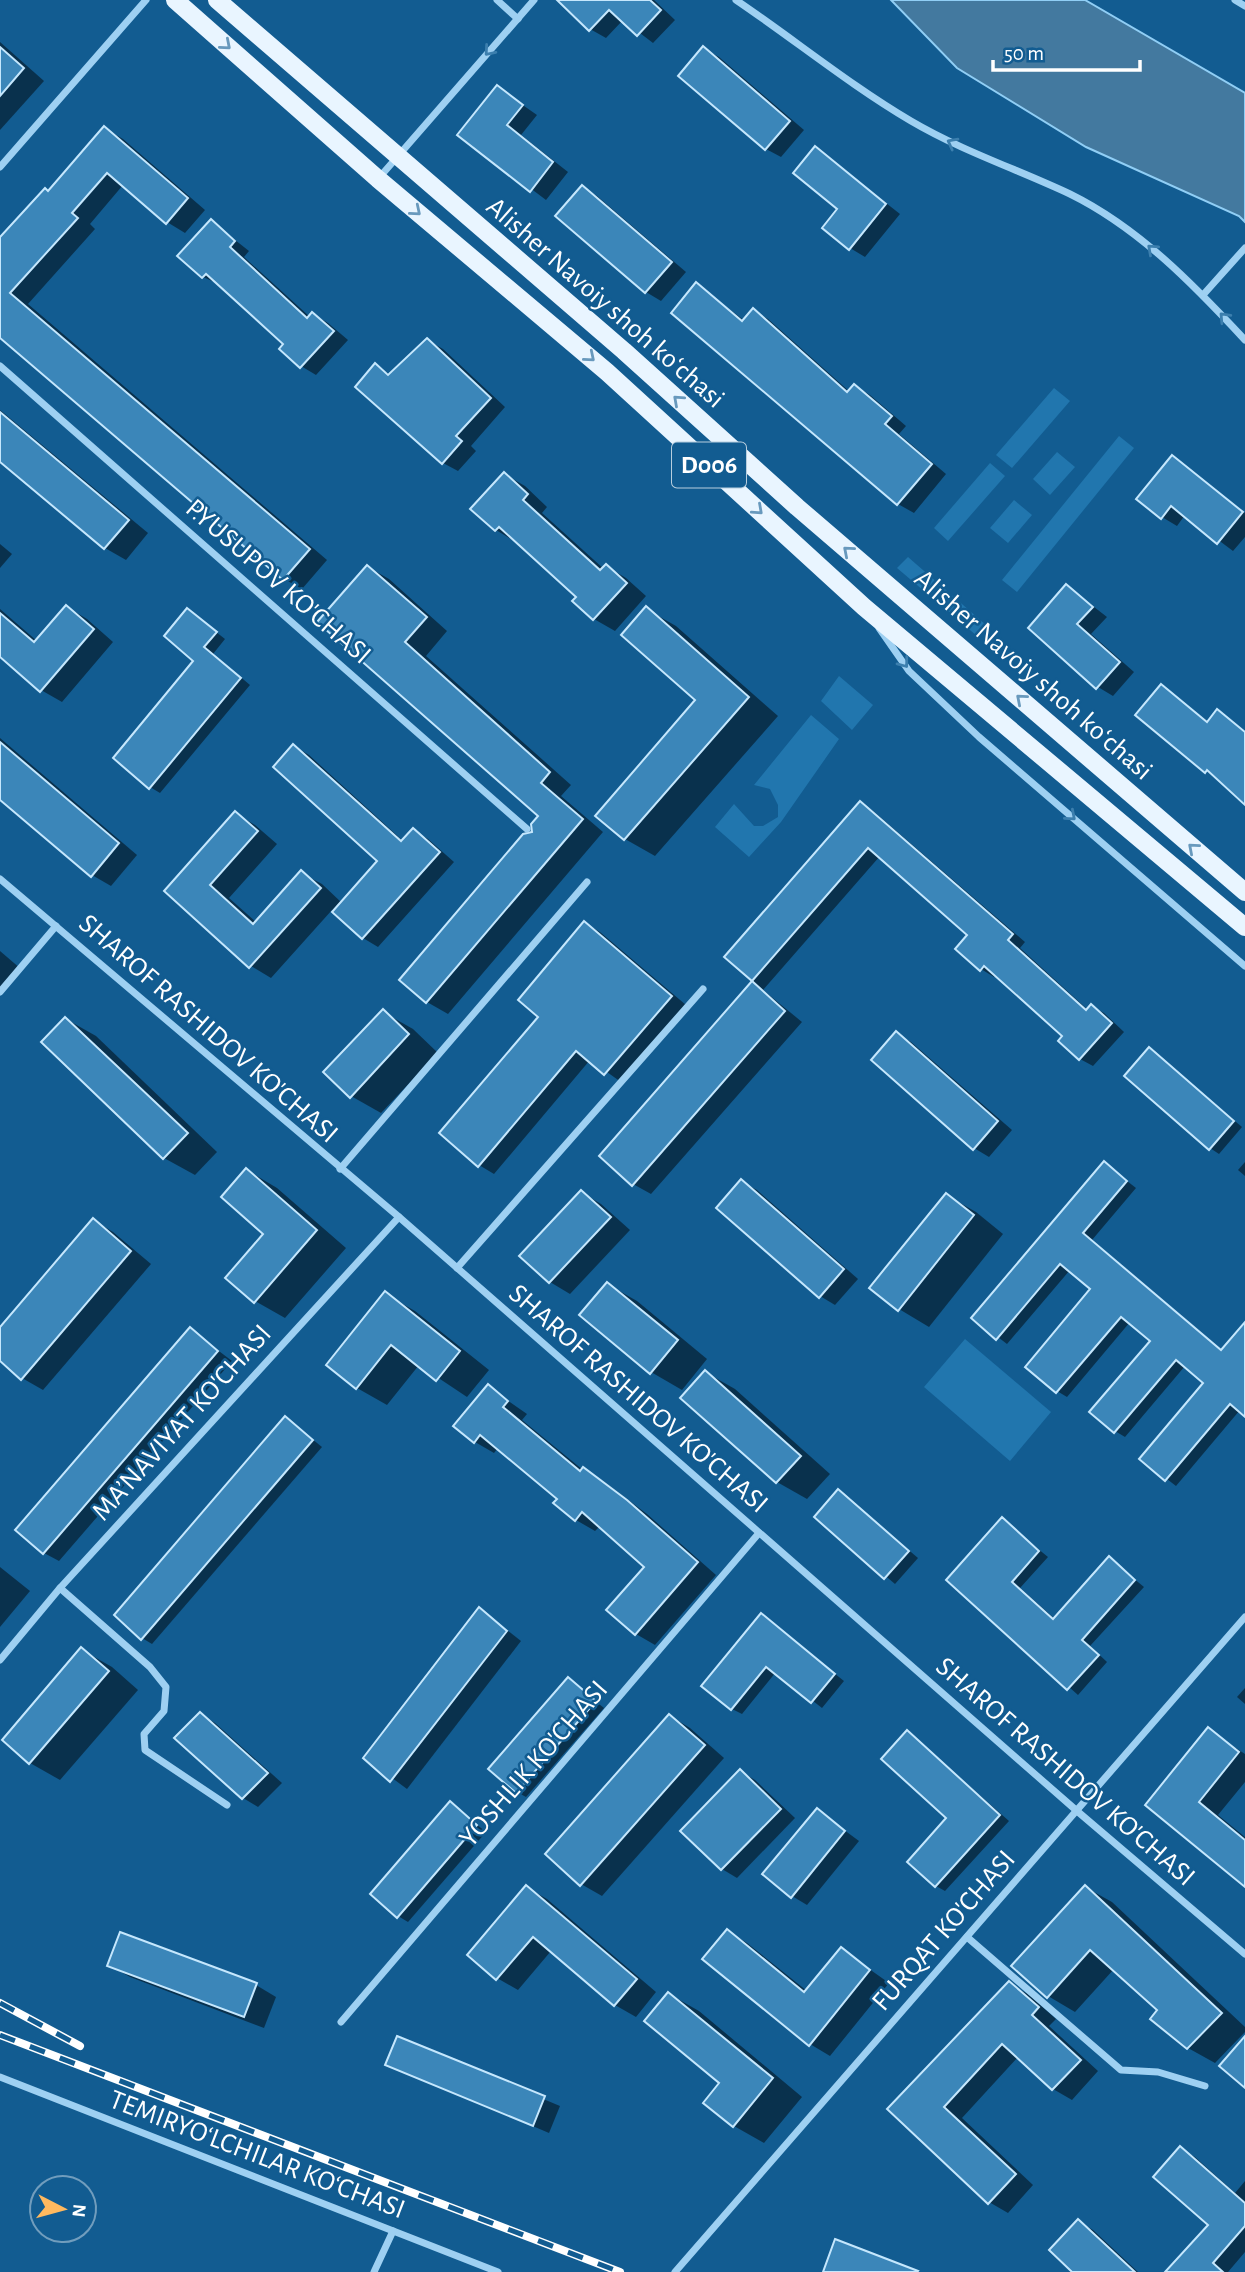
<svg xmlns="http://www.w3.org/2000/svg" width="1245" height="2272" font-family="'Alegreya Sans',sans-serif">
<rect width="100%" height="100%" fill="#125c91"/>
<g fill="#2176ae">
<path d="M1054 388 1070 401 1012 468 996 455Z"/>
<path d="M1119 436 1134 448 1017 592 1002 580Z"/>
<path d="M1057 452 1075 467 1050 495 1033 479Z"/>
<path d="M990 463 1005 476 948 541 934 528Z"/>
<path d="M1014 500 1032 515 1008 543 990 528Z"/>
<path d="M908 557 986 625 977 636 897 568Z"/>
<path d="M839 676 873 705 852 730 821 701Z"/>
<path d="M811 715 839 739 781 822 749 857 715 827 734 804 754 826H763L778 817V805L770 789 754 785Z"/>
<path d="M965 1339 1051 1412 1010 1461 924 1387Z"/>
</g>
<path fill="#43799f" stroke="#90cef5" stroke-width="2" d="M891 0H1085L1245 93V222L1239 216 1086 147 957 68Z"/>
<g fill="#0007">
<path d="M572 0H654L675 20 653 43 623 20 606 38 590 29Z"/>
<path d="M0 42 44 81 0 130Z"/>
<path d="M704 49 719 57 804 130 781 157 766 149 681 76Z"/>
<path d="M497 87 537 115 521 135 568 172 546 200 460 135Z"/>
<path d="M104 128 123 139 205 210 185 233 167 222 123 185 90 224 95 229 28 304 327 560 302 589 284 579 0 336V240L50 192Z"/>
<path d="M816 148 900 214 865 257 850 248 839 209Z"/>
<path d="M582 187 597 196 686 272 661 301 646 292 558 216Z"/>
<path d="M211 221 249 251 244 257 310 317 313 314 328 323 348 340 316 375 301 366 286 344 219 284 203 277Z"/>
<path d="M697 285 745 321 753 310 768 319 850 392 855 386 870 395 906 426 899 434 946 474 914 513 898 504 673 313Z"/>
<path d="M427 340 443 349 505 407 471 446 476 451 458 471 443 463 376 366 391 375Z"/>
<path d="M0 410 148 533 126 560 105 548 0 459Z"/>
<path d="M1173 457 1245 513V537L1233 551 1185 515 1177 526 1162 517Z"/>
<path d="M504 474 525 486 547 507 542 513 604 569 606 566 626 578 646 596 615 631 594 619 575 601 579 597 516 542 496 530Z"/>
<path d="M0 544 12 554 0 568Z"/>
<path d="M368 567 389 579 447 631 426 656 571 785 561 796 603 832 448 1014 427 1002 401 980 534 834 541 816 320 622Z"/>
<path d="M1067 586 1107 617 1091 634 1134 672 1113 696 1098 687 1030 628Z"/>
<path d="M67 607 87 619 113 642 62 702 41 690 0 655V609L37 641Z"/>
<path d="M646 609 676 626 778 716 655 856 625 839 697 699Z"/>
<path d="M188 610 225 639 213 654 250 685 160 793 150 787 196 661Z"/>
<path d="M1161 686 1209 722 1245 736V802L1138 715Z"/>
<path d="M0 738 137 855 111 886 92 875 0 798Z"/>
<path d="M294 746 309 755 403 841 413 830 428 839 454 862 378 947 363 938 332 910 271 978 251 966 166 891 235 813 255 825 277 844 229 898 257 923 301 873 322 884 342 903 379 861Z"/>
<path d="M860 803 873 811 1025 942 1020 948 1088 1010 1091 1006 1104 1013 1124 1032 1093 1066 1080 1059 1064 1036 996 975 994 977 981 969 970 935 880 856 763 990 802 1022 651 1194 633 1184 602 1156 754 981 726 957Z"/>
<path d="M585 923 600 932 686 1005 621 1082 590 1060 494 1174 479 1165 540 1017Z"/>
<path d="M0 951 21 969 0 994Z"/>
<path d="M383 1012 413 1029 438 1053 381 1113 351 1096Z"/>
<path d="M66 1019 96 1036 217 1152 195 1175 164 1158 43 1042Z"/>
<path d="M896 1034 911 1042 1012 1130 989 1157 974 1148Z"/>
<path d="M1150 1049 1242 1127 1219 1154 1210 1148Z"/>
<path d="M1245 1162V1176L1238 1170Z"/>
<path d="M1104 1163 1136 1188 1092 1240 1223 1351 1245 1325V1414L1240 1410 1176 1486 1141 1459 1206 1383 1185 1366 1125 1437 1115 1431 1152 1341 1130 1322 1067 1397 1057 1391 1093 1289 1070 1270 1007 1344 973 1318Z"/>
<path d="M247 1170 277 1188 346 1248 285 1318 255 1301 266 1234Z"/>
<path d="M742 1182 757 1190 858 1279 835 1305 820 1296Z"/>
<path d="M581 1192 601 1204 630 1230 570 1294 550 1282Z"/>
<path d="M946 1195 976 1212 1003 1234 929 1327 899 1309Z"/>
<path d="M93 1220 113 1232 151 1264 43 1390 22 1378 0 1359V1329Z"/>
<path d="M607 1284 637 1301 707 1359 682 1390 651 1372 582 1315Z"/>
<path d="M385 1294 415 1311 489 1370 467 1397 419 1365 387 1405 357 1388 329 1364Z"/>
<path d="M190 1329 232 1361 59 1561 44 1553Z"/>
<path d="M705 1372 735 1389 830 1474 807 1499 777 1482Z"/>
<path d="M488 1387 527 1414 522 1420 583 1470 603 1481 647 1514 716 1575 655 1645 636 1634 646 1566 600 1526 595 1531 576 1520 559 1499 498 1448 494 1453 475 1442Z"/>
<path d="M286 1418 322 1447 152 1644 142 1638Z"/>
<path d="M839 1491 918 1558 895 1584 816 1517Z"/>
<path d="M1003 1520 1048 1557 1020 1588 1055 1619 1110 1559 1144 1587 1090 1646 1107 1662 1078 1695 949 1580Z"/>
<path d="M0 1567 30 1591 0 1627Z"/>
<path d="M480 1609 521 1641 407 1789 365 1758Z"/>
<path d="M761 1615 844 1681 822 1708 776 1672 742 1714 732 1709Z"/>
<path d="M82 1650 112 1667 138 1690 60 1780 30 1763Z"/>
<path d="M568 1679 604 1708 526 1797 517 1792Z"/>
<path d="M1245 1688V1704L1237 1697Z"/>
<path d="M200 1714 215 1723 282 1783 258 1807 243 1798Z"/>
<path d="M670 1716 690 1728 724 1758 602 1896 581 1884Z"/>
<path d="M1208 1730 1245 1754V1782L1218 1815 1245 1837V1885L1147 1805Z"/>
<path d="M908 1732 1009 1821 945 1891 936 1886 949 1818Z"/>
<path d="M740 1771 755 1780 795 1818 737 1878 722 1869Z"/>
<path d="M450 1803 486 1832 408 1922 398 1916Z"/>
<path d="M817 1810 859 1841 807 1905 792 1896Z"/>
<path d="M526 1887 547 1899 656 1992 636 2017 615 2005 551 1951 518 1990 497 1978Z"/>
<path d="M1085 1887 1112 1902 1245 2027V2032L1215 2063 1188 2048 1152 2019 1159 2010 1114 1969 1075 2012 1048 1996Z"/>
<path d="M727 1931 747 1943 807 1991 841 1949 889 1983 830 2056 810 2044Z"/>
<path d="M109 1965 256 1985 276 1997 264 2028 130 1977Z"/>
<path d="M1009 1984 1028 1994 1056 2019 1049 2026 1098 2071 1072 2100 1053 2089 1018 2057 962 2118 1033 2185 1008 2213 989 2202 889 2109Z"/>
<path d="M669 1994 699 2011 802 2097 764 2143 734 2126 721 2083Z"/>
<path d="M398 2038 560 2106 549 2133 387 2064Z"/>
<path d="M1180 2149 1195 2157 1235 2193 1245 2181V2252L1228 2272H1167L1210 2225Z"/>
<path d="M1078 2221 1093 2230 1138 2272H1075Z"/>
</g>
<g fill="#3b86b9" stroke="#c5e7fd" stroke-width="2">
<path d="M557 0H650L661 10 637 36 609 10 589 31Z"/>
<path d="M703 46 790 121 765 150 678 76Z"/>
<path d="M0 47 24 68 0 96Z"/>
<path d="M497 85 523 105 507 125 553 162 530 192 457 135Z"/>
<path d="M104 126 188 198 166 224 107 173 72 213 78 218 10 293 310 549 283 580 0 338V237L45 188 48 191Z"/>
<path d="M815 146 886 204 849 250 822 228 837 209 793 173Z"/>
<path d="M582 185 672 262 645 293 555 216Z"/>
<path d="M211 219 235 241 230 247 307 318 312 312 334 331 300 368 279 349 283 344 206 274 202 278 177 256Z"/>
<path d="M696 282 742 321 753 308 847 392 854 384 892 416 885 424 932 464 897 505 671 313Z"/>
<path d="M427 338 491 398 456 436 462 441 442 464 355 387 375 363 388 375Z"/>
<path d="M0 412 129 520 104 549 0 462Z"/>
<path d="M1172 455 1243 512 1217 544 1171 506 1161 519 1136 499Z"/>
<path d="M504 472 528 494 523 500 600 570 606 564 627 583 593 620 572 601 576 597 499 527 495 531 470 509Z"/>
<path d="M367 565 427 617 405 642 550 772 541 783 583 819 426 1003 399 980 523 834 532 832 531 824 538 816 317 622Z"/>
<path d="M1066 584 1093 607 1077 624 1120 662 1096 689 1028 628Z"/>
<path d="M66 605 94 629 40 692 0 657V613L34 642Z"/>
<path d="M646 606 749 697 624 840 595 816 695 700 621 635Z"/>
<path d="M187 608 217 632 204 647 241 678 149 789 113 758 193 661 164 636Z"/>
<path d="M1161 684 1207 722 1217 709 1245 732V805L1207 770 1205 773 1135 715Z"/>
<path d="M0 742 119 843 91 877 0 800Z"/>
<path d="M293 744 401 841 413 828 440 852 362 939 332 912 377 861 273 767Z"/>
<path d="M860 801 1013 934 1008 940 1086 1010 1091 1004 1112 1023 1079 1060 1058 1041 1062 1036 984 966 980 971 955 949 967 935 868 848 752 981 724 957Z"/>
<path d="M235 811 258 831 210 885 253 924 301 870 321 888 249 968 164 891Z"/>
<path d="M584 921 672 996 604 1075 576 1051 478 1167 439 1133 538 1017 518 1000Z"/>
<path d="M752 981 785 1011 632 1186 599 1156Z"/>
<path d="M383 1009 409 1034 350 1098 323 1072Z"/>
<path d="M65 1017 188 1133 163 1159 41 1042Z"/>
<path d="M896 1031 998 1121 973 1150 871 1060Z"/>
<path d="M1149 1047 1234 1121 1209 1150 1124 1076Z"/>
<path d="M1104 1161 1127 1181 1083 1233 1221 1350 1245 1322V1417L1230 1404 1165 1481 1139 1459 1203 1383 1176 1360 1114 1433 1089 1412 1150 1341 1121 1317 1056 1393 1025 1367 1090 1289 1060 1264 996 1340 971 1318Z"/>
<path d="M246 1168 317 1230 254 1303 225 1278 263 1234 221 1197Z"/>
<path d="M741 1179 844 1269 819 1298 716 1208Z"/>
<path d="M581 1190 611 1217 549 1283 519 1256Z"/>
<path d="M946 1193 974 1215 898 1311 869 1288Z"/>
<path d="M93 1218 131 1251 21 1380 0 1361V1327Z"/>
<path d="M607 1282 678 1340 650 1374 579 1315Z"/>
<path d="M385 1291 460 1351 436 1381 391 1345 356 1389 326 1365Z"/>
<path d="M190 1327 218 1351 43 1554 15 1530Z"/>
<path d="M705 1370 801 1456 776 1483 680 1398Z"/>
<path d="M488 1384 508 1401 503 1407 580 1471 583 1467 627 1500 698 1562 635 1635 606 1610 644 1567 582 1512 575 1521 553 1503 557 1499 480 1435 474 1443 453 1426Z"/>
<path d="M285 1416 313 1440 141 1640 114 1615Z"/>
<path d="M838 1489 909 1551 884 1579 814 1517Z"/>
<path d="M1002 1517 1039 1551 1012 1582 1053 1619 1109 1556 1135 1580 1082 1640 1099 1655 1067 1690 946 1580Z"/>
<path d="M479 1607 507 1631 390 1782 363 1758Z"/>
<path d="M761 1613 835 1674 811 1703 766 1667 731 1710 701 1686Z"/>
<path d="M81 1647 109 1671 29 1764 2 1740Z"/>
<path d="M568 1677 596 1701 516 1793 488 1769Z"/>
<path d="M200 1712 268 1773 242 1799 174 1738Z"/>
<path d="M669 1714 705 1745 580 1886 545 1854Z"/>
<path d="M1208 1727 1239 1752 1199 1802 1245 1840V1887L1145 1805Z"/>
<path d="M907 1730 1000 1815 935 1887 907 1862 946 1818 881 1759Z"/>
<path d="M740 1769 781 1809 721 1870 680 1831Z"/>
<path d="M450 1801 477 1825 397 1918 370 1894Z"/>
<path d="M817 1808 845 1831 791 1898 762 1874Z"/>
<path d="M526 1885 637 1979 614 2006 533 1937 496 1980 467 1955Z"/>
<path d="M1085 1885 1222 2013 1187 2049 1150 2019 1157 2010 1090 1950 1047 1998 1011 1966Z"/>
<path d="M727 1929 804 1992 841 1947 870 1970 809 2046 702 1959Z"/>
<path d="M120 1932 257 1983 244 2017 107 1966Z"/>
<path d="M1009 1981 1039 2007 1032 2015 1081 2060 1052 2090 1002 2044 944 2107 1016 2174 988 2204 887 2109Z"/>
<path d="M668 1992 773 2078 733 2127 703 2103 719 2083 644 2021Z"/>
<path d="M397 2036 545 2096 533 2126 385 2065Z"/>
<path d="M1245 2036V2088L1219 2066Z"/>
<path d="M1180 2146 1245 2203V2226L1213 2263 1223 2272H1165L1208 2225 1153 2177Z"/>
<path d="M1078 2219 1135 2272H1072L1049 2250Z"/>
<path d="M835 2239 918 2271 917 2272H823Z"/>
</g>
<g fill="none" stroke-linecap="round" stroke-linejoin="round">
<g stroke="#9ed0f2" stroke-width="7">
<path d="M497 0 518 19"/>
<path d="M736 0C795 40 850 85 911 121 962 151 1017 169 1070 194 1139 228 1194 285 1245 340"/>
<path d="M1235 0 1245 6"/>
<path d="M0 167 146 0"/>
<path d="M378 179 534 0"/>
<path d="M1203 295 1245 248"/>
<path d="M0 366 527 829"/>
<path d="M879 628 909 671 979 737 1245 966"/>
<path d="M0 879 399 1217 1077 1811 1245 1954"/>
<path d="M0 992 56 926"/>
<path d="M340 1169 587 882"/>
<path d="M457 1268 703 989"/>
<path d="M60 1588 150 1667 166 1687 164 1711 144 1734 145 1750 227 1805"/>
<path d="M0 1660 60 1588 399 1217"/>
<path d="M967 1937 1121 2070 1158 2072 1205 2086"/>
<path d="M341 2022 759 1533"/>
<path d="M0 2077 498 2272"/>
<path d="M374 2272 393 2231"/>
<path d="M675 2272 1245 1617"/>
</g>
<g stroke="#e9f5ff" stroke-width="18">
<path d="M175 0 378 179 607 372 864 607 1245 927"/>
<path d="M217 0 624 351 797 507 1245 892"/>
</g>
<g stroke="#fff" stroke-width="8">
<g id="rail">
<path d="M0 2003 80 2046"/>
<path d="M0 2035 620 2272"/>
</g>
</g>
<use href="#rail" stroke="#125c91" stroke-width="5" stroke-dasharray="16" stroke-linecap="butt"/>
</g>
<defs><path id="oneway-chevron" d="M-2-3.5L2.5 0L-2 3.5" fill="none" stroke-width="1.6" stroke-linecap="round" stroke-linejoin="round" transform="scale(1.75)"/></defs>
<g stroke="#6899bd">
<use href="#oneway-chevron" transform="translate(226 45) rotate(41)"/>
<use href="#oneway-chevron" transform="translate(416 211) rotate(40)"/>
<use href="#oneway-chevron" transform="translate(590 357) rotate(40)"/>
<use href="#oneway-chevron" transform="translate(678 400) rotate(-138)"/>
<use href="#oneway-chevron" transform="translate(758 510) rotate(42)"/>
<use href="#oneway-chevron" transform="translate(848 551) rotate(-139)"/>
<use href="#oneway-chevron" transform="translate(1021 699) rotate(-139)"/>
<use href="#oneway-chevron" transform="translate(1193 848) rotate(-139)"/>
</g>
<g stroke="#3c7fae">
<use href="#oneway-chevron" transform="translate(489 51) rotate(131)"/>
<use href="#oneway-chevron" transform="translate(952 143) rotate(-152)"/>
<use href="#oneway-chevron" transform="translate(1152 249) rotate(-138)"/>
<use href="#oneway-chevron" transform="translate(1224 317) rotate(-133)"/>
<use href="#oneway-chevron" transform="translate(904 663) rotate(53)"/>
<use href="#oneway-chevron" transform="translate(1071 816) rotate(41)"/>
</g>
<g text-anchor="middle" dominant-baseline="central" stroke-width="5" stroke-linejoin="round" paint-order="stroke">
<rect fill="#125c91" stroke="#b8cede" stroke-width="2" x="672" y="442.5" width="74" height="45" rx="5"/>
<g font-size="26" font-weight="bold" fill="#fff">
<text x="709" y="465">D006</text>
</g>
<g font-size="28" fill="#fff" stroke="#125c91">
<text transform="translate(605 303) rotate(41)">Alisher Navoiy shoh koʻchasi</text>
<text transform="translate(278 582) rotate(41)">P.YUSUPOV KO'CHASI</text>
<text transform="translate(1033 675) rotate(41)">Alisher Navoiy shoh koʻchasi</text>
<text transform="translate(208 1029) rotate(41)">SHAROF RASHIDOV KO'CHASI</text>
<text transform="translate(638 1399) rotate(41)">SHAROF RASHIDOV KO'CHASI</text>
<text transform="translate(182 1423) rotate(-48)">MA’NAVIYAT KO'CHASI</text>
<text transform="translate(534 1764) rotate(-49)">YOSHLIK KO'CHASI</text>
<text transform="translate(1065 1772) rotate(41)">SHAROF RASHIDOV KO'CHASI</text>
<text transform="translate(944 1931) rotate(-49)">FURQAT KO'CHASI</text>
<text transform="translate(257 2155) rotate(21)">TEMIRYO‘LCHILAR KO‘CHASI</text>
</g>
</g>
<g transform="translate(63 2209) rotate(96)"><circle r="33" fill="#125c91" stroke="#719dbd" stroke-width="2"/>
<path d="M0-5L12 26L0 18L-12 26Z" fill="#ffb95f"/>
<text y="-10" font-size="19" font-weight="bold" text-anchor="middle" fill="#ffffff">N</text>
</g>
<path d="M993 60v10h147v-10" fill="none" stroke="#ffffff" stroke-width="3.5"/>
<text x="1004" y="60" font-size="21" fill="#ffffff" stroke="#125c91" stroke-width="5" paint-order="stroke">50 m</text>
</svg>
